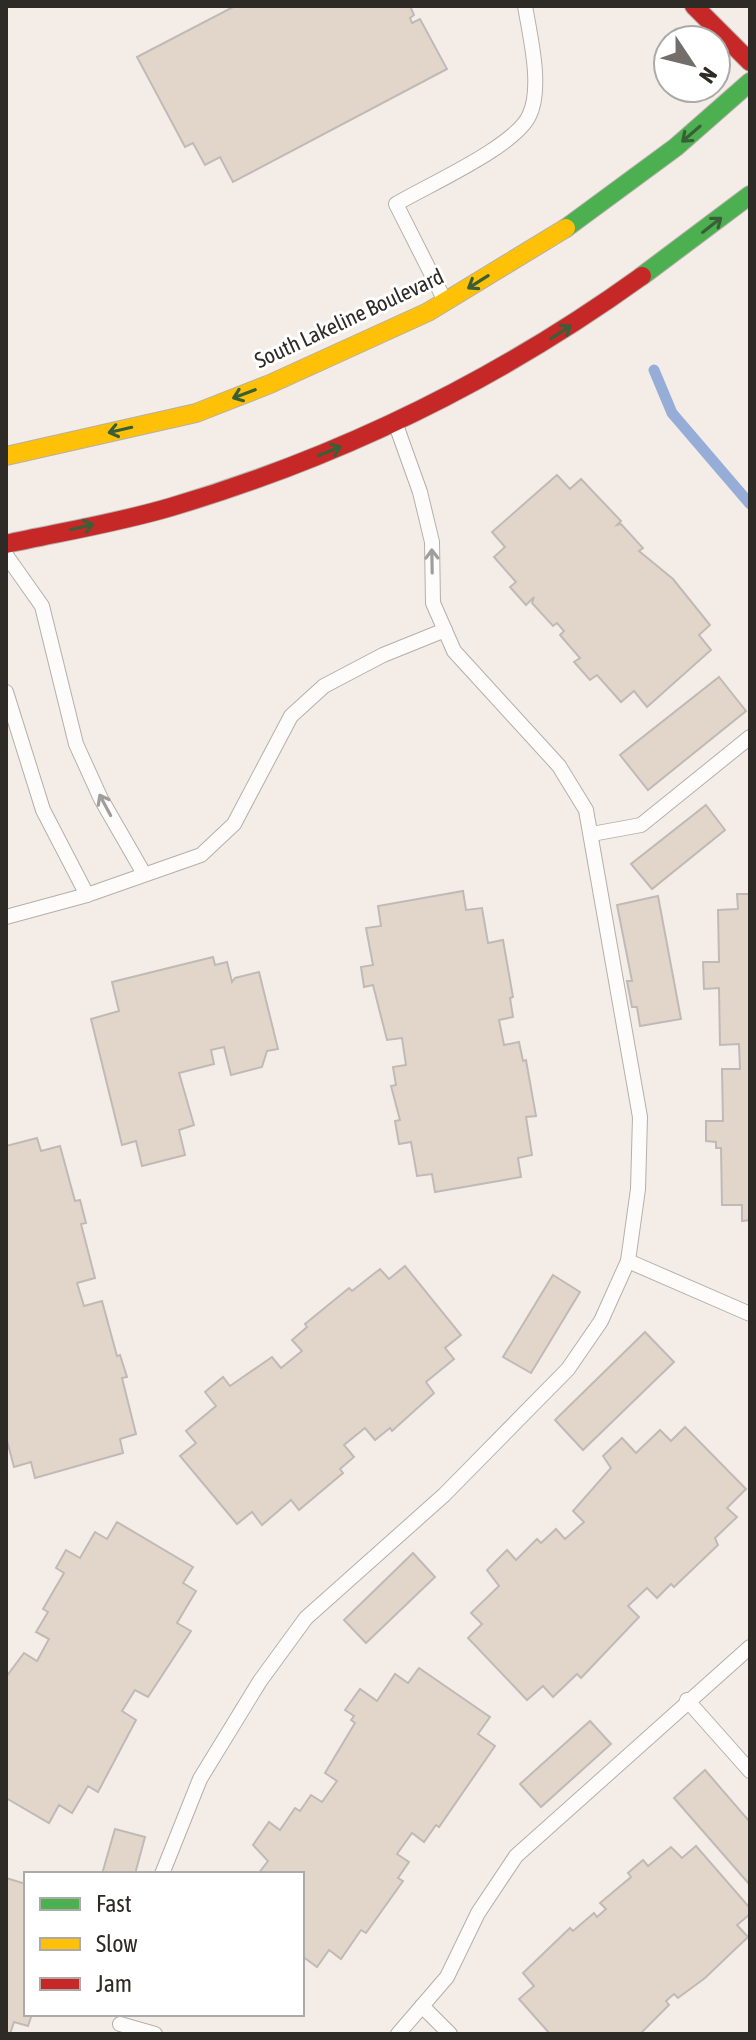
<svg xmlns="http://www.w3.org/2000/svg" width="756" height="2040" font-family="'Asap Condensed',sans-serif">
<rect width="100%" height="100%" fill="#f4ede7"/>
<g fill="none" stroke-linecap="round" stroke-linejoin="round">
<path stroke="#95add7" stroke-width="11" d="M654 370 672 413 750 504"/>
</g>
<g fill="#e2d6cb" stroke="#c0bab6" stroke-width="2">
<path d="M235 6H410L414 15 410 18 412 23 420 19 447 69 233 182 220 157 205 165 193 143 185 147 137 57Z"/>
<path d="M557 475 570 489 581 479 621 521 617 525 621 524 643 548 639 551 673 579 710 625 699 635 711 650 647 707 634 691 621 702 597 675 590 680 574 662 580 658 560 635 564 631 557 623 553 626 532 603 534 597 526 605 510 587 516 582 494 557 505 547 492 532Z"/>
<path d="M719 677 746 711 648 790 620 755Z"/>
<path d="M706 805 725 830 652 889 631 864Z"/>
<path d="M463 891 466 910 482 908 488 943 503 940 513 997 510 998 513 1017 499 1020 504 1045 519 1042 523 1061 526 1060 536 1116 526 1117 532 1155 518 1158 521 1177 435 1192 432 1174 417 1176 411 1142 399 1144 395 1121 400 1120 391 1086 396 1085 393 1067 406 1065 402 1038 387 1040 373 985 364 987 361 967 373 965 366 928 381 926 378 906Z"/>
<path d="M737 894H750V1220L742 1221V1205H722L721 1148H716V1142L706 1141V1121H723L722 1069H740L739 1044 720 1045 719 988 704 989 703 962H719L718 910 738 909Z"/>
<path d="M658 896 681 1019 640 1026 637 1007H632L627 981H632L617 905Z"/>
<path d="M213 957 215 965 227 962 232 982 235 978 259 972 278 1049 267 1051 262 1067 231 1075 224 1047 211 1050 214 1064 179 1073 194 1125 179 1130 185 1155 142 1166 136 1141 122 1145 91 1019 119 1011 112 982Z"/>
<path d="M37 1138 41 1151 60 1146 75 1201 80 1200 86 1223 81 1224 95 1278 77 1283 84 1306 102 1301 117 1356 120 1355 127 1377 122 1378 136 1434 120 1439 123 1453 35 1478 31 1462 14 1467 6 1437V1146Z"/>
<path d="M405 1266 461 1335 445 1348 454 1359 426 1382 434 1393 392 1431 390 1428 375 1440 365 1428 344 1445 354 1457 340 1469 343 1473 299 1510 291 1500 262 1525 252 1512 237 1524 180 1456 196 1443 186 1431 216 1406 205 1392 223 1377 230 1386 272 1357 281 1368 302 1351 292 1340 307 1327 305 1324 349 1288 352 1291 380 1269 389 1279Z"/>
<path d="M553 1275 580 1292 531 1373 503 1357Z"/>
<path d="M645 1332 674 1362 583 1450 555 1420Z"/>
<path d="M685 1427 746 1489 727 1508 737 1517 715 1538 718 1545 674 1587 671 1584 657 1598 647 1588 628 1606 639 1617 581 1678 577 1674 553 1697 543 1686 527 1700 468 1638 482 1624 471 1613 499 1586 487 1570 507 1550 516 1560 537 1539 541 1543 556 1529 565 1539 584 1522 573 1511 611 1468 603 1456 622 1438 636 1453 660 1430 671 1441Z"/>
<path d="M117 1522 193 1567 183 1583 196 1591 177 1623 191 1631 148 1697 135 1690 122 1711 136 1720 98 1792 88 1786 72 1813 59 1805 49 1823 6 1798V1677L24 1653 37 1661 49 1639 36 1632 48 1612 43 1609 64 1573 56 1568 66 1550 80 1558 95 1532 107 1539Z"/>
<path d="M413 1553 435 1577 366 1643 344 1620Z"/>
<path d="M419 1668 490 1717 478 1734 495 1746 439 1827 436 1825 424 1842 412 1833 397 1854 409 1862 398 1878 403 1881 366 1933 361 1930 341 1959 329 1950 317 1967 302 1956V1874H258L268 1861 253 1845 269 1822 280 1830 295 1808 300 1811 311 1795 322 1802 337 1781 325 1773 355 1723 351 1720 354 1716 345 1710 360 1689 377 1701 395 1674 408 1683Z"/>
<path d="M590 1721 611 1744 541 1807 520 1784Z"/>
<path d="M705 1770 750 1822V1885L674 1798Z"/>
<path d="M115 1829 145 1837 135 1874H102Z"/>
<path d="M696 1846 750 1908V1914L737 1925 748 1937 705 1978 678 1998 674 1994 666 2001 669 2005 640 2034H550L519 1999 534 1986 523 1973 570 1928 573 1931 594 1913 597 1917 606 1909 600 1903 631 1877 628 1873 643 1860 648 1866 671 1847 682 1858Z"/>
<path d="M6 1878 26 1884V2014H32L28 2026 14 2022 10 2034H6Z"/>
</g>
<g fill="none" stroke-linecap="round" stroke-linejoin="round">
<g stroke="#b4afaa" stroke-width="16">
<g id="lane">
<path d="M444 299 396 204C428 185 514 147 529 116 543 88 530 36 525 6"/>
<path d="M6 555 42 606 76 744 101 799 143 872"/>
<path d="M6 692 43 810 87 895"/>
<path d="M592 834 641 825 750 737"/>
<path d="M6 917 87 895 201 855 234 824 291 716 324 686 383 655 445 630"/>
<path d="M628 1261 750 1314"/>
<path d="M687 1700 750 1771"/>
<path d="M162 1874 200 1779 260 1681 306 1618 444 1495 568 1369 601 1321 628 1261 638 1189 640 1117 586 810 559 766 454 651 433 603 432 542 420 492 396 425"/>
<path d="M422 2006 450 2034"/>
<path d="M120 2024 155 2034"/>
<path d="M398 2034 447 1977 478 1913 516 1856 750 1647"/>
</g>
</g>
<g stroke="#b4afaa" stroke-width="20">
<g id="fast">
<path d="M566 228 676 147 750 82"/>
<path d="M642 276 750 195"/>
</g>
</g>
<g stroke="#b4afaa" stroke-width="20">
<path id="slow" d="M6 456 196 413 270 384 428 312 566 228"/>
</g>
<g stroke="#b4afaa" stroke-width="20">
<g id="jam">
<path d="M694 6 750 62"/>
<path d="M6 544C61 532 117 523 171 507 340 457 499 379 642 276"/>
</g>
</g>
<use href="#lane" stroke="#fdfcfb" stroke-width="14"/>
<use href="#fast" stroke="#4caf50" stroke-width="18"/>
<use href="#slow" stroke="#ffc107" stroke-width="18"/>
<use href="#jam" stroke="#c62828" stroke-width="18"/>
</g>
<defs><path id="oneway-shaft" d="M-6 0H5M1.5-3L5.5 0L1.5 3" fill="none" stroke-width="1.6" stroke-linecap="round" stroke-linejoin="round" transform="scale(2)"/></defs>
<g stroke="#3a5f37">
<use href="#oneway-shaft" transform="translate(691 134) rotate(139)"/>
<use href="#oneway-shaft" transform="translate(712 225) rotate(-38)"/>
<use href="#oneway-shaft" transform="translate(478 282) rotate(148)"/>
<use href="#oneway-shaft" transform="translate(561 332) rotate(-33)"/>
<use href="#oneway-shaft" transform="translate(244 394) rotate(159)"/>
<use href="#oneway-shaft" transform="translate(120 430) rotate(167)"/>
<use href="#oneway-shaft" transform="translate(330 451) rotate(-22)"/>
<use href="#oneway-shaft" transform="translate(82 527) rotate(-13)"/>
</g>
<g stroke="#a09e9b">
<use href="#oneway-shaft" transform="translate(432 561) rotate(-91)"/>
<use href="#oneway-shaft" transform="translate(105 805) rotate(-118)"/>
</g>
<g text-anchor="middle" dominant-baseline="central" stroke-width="6" stroke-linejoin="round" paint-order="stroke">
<g font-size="22" fill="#2e2a26" stroke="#fff">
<text transform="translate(349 318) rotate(-25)">South Lakeline Boulevard</text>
</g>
</g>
<rect width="756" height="2040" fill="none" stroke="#2e2a26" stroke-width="16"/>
<rect x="24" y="1872" width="280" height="144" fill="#ffffff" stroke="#abaaa8" stroke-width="2"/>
<rect x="40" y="1898" width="40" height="12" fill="#4caf50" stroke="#abaaa8" stroke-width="2"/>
<text x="96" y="1912" font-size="24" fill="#2e2a26">Fast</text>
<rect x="40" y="1938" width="40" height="12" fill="#ffc107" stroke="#abaaa8" stroke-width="2"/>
<text x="96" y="1952" font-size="24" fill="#2e2a26">Slow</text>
<rect x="40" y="1978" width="40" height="12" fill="#c62828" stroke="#abaaa8" stroke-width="2"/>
<text x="96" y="1992" font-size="24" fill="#2e2a26">Jam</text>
<g transform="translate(692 64) rotate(125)"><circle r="38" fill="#ffffff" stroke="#abaaa8" stroke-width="2"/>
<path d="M0-6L14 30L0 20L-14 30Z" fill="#736e6a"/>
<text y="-12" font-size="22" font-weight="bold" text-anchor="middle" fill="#2e2a26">N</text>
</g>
</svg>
